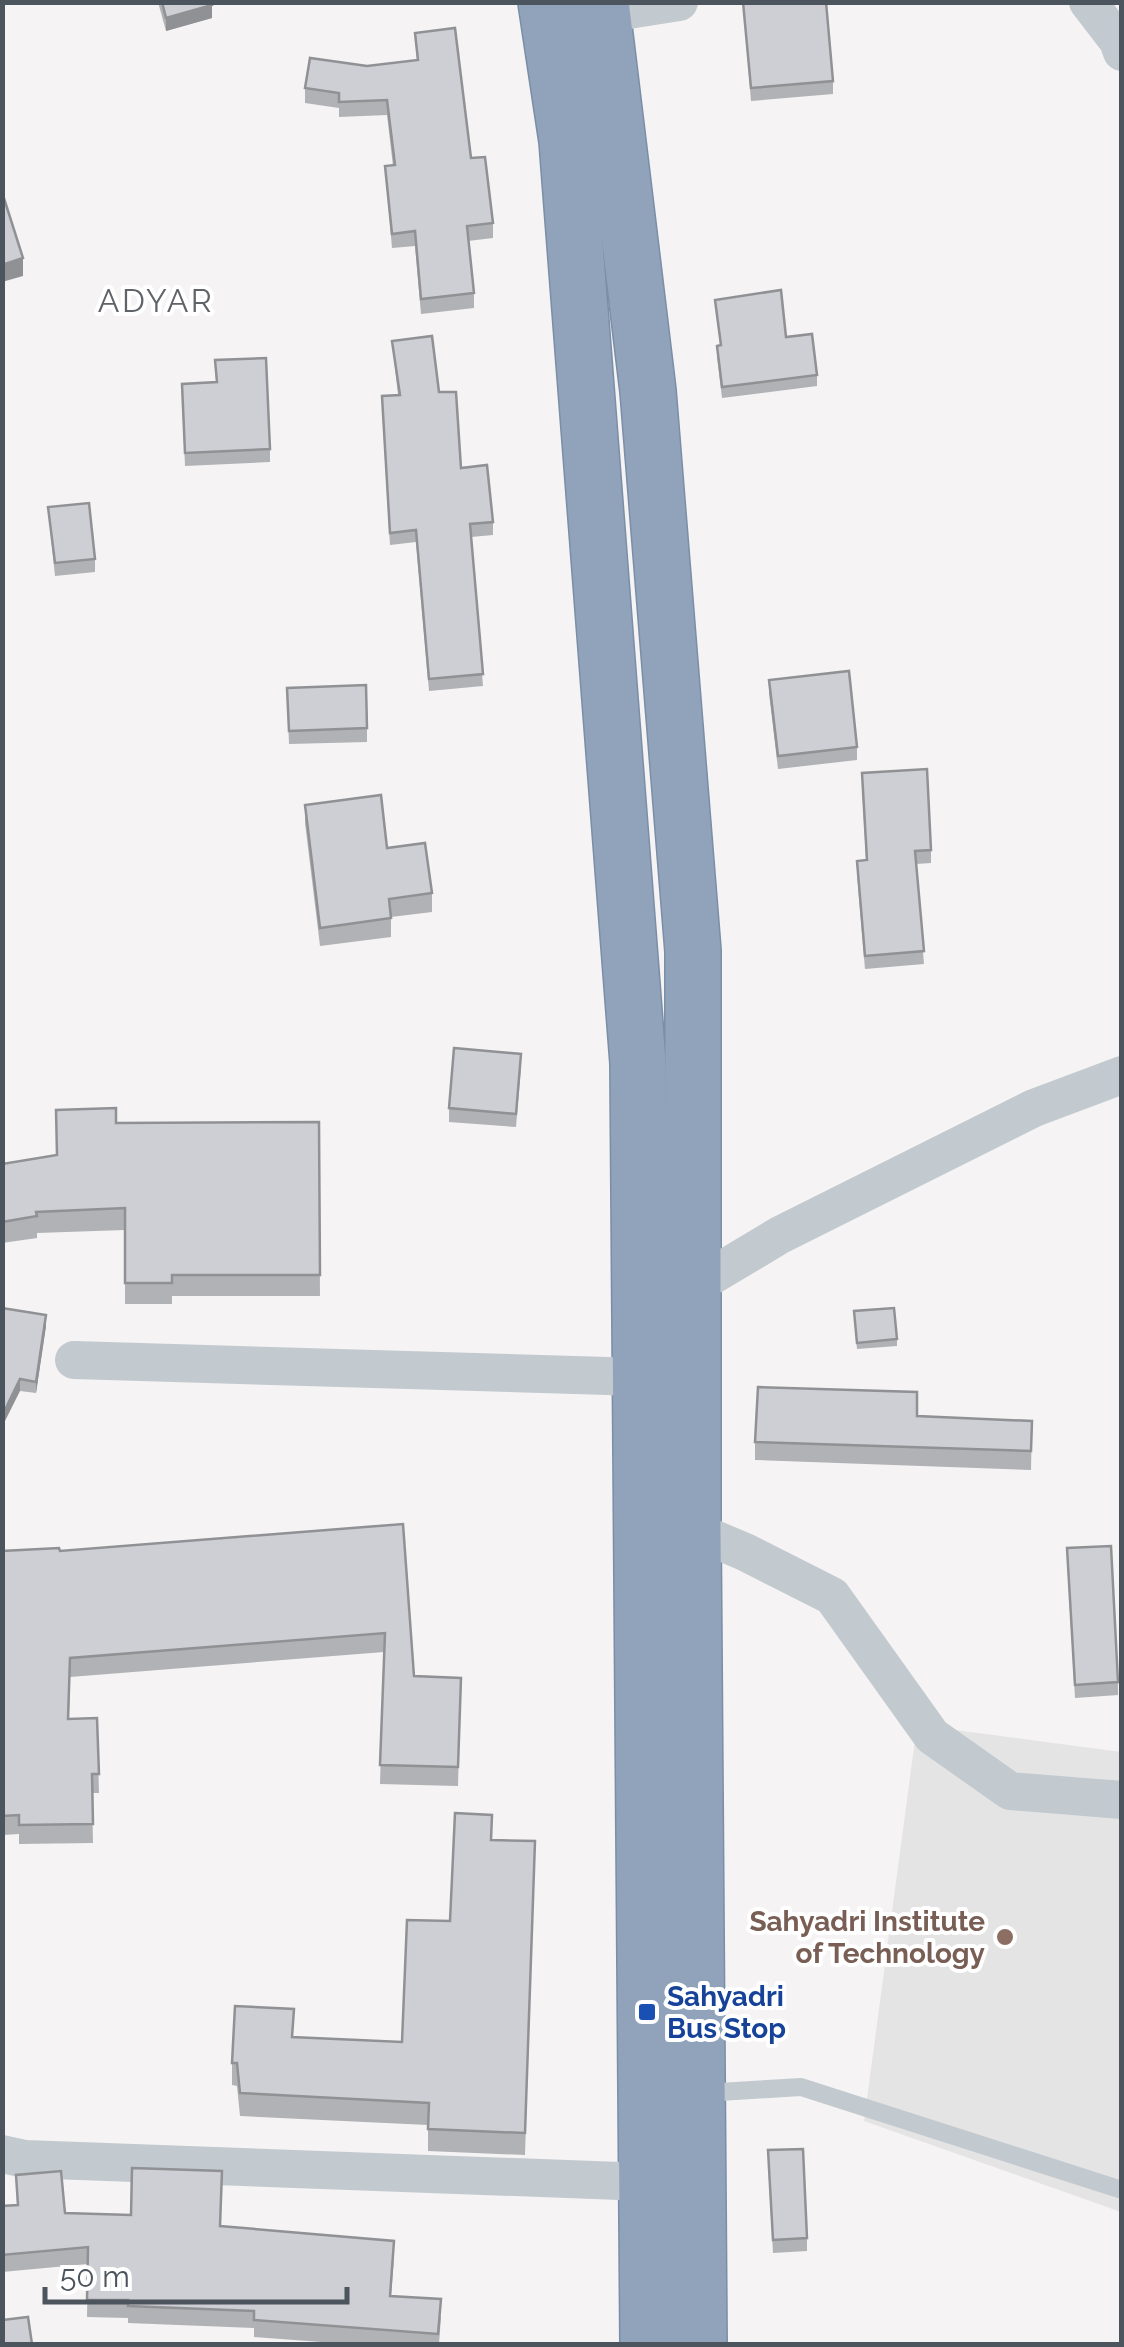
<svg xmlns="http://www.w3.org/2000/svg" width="1124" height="2347" font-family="Raleway,sans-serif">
<rect width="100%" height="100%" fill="#f5f3f3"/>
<path fill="#e5e4e4" d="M917 1725 1121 1752V2212L864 2121Z"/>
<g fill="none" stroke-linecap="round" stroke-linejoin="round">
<g stroke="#7b8ea7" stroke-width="58">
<g id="highway">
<path d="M546 2 567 141 638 1063 648 2344"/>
<path d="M601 2 648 391 693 951V1530L699 2344"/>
</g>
</g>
<path stroke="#c2c9cf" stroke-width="18" d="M703 2093 801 2087 1122 2190"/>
<g stroke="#c2c9cf" stroke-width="38">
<path d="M1088 2 1118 41 1122 52"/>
<path d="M603 14 679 2"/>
<path d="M693 1287 780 1235 1034 1108 1122 1075"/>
<path d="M74 1360 641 1377"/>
<path d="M693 1530 745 1552 832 1596 932 1736 1010 1791 1122 1800"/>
<path d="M2 2154 25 2159 647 2182"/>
</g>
<use href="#highway" stroke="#90a3bb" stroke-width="55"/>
</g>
<g fill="#b0b2b6">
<path d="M158 2H211L212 18 166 31Z"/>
<path d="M743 2 833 81V94L751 101Z"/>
<path d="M415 33 471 158 493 223V238L468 241 474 293V308L421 314 415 246 392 248 385 166H393L387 115 339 117V108L305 103V88L367 66 417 60Z"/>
<path d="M715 300 786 337 817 375V386L722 398 717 356V346L720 345Z"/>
<path d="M392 341 439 392 461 468 493 522V535L471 537 483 686 429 691 416 542 390 545 382 408 398 395Z"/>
<path d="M215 360 270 449V462L185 466 182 397 216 382Z"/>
<path d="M48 507 95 559V572L55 576Z"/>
<path d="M769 680 857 747V760L778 769 769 693Z"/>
<path d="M287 688 367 728V742L289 744Z"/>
<path d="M862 786 931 850V863L916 864 924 964 865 969 857 874V861L866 860Z"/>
<path d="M305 805 387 848 432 893V912L391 917V937L320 946 305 823Z"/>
<path d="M521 1067 516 1127 449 1122V1108Z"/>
<path d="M56 1110 116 1123 319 1122 320 1296H172V1304H125V1230L37 1233V1238L2 1243V1164L57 1155Z"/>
<path d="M2 1308 46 1326 36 1393 20 1391Z"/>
<path d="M854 1318 897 1339V1346L857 1349Z"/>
<path d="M917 1416 1032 1421 1031 1470 755 1460V1442Z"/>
<path d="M403 1524 414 1676 461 1678 458 1786 380 1784 384 1652 70 1677 69 1719 97 1718 99 1793H92L93 1843 19 1844V1834L2 1835V1551H60Z"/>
<path d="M1067 1561 1118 1682V1695L1075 1698Z"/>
<path d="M492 1840 535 1841 525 2155 428 2151V2125L240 2116 237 2086 232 2085V2063L402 2042 450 1921Z"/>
<path d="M768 2163 807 2238V2251L773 2253Z"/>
<path d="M16 2175 65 2213 221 2226 394 2258 391 2296 441 2317 439 2344H348L254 2337V2328L128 2323V2318L87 2317 88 2264 2 2272V2206L17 2205Z"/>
</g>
<g fill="#909194">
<path d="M212 5V18L166 31V18Z"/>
<path d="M23 258V276L2 282V265Z"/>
<path d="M46 1315V1326L36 1393V1382Z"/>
<path d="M20 1379V1391L2 1427V1416Z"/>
</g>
<g fill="#cdcfd4" stroke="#909194" stroke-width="2.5">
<path d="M162 2H211L212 5 166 18Z"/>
<path d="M743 2H826L833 81 751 88Z"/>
<path d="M455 28 471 158 485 157 493 223 467 226 474 293 421 299 415 231 392 234 385 166 395 165 387 100 339 102V93L305 88 310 58 367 66 418 60 415 33Z"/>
<path d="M2 192 23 258 2 265Z"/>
<path d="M781 290 786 337 812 334 817 375 722 387 717 346 721 345 715 300Z"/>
<path d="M432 336 439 392H456L461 468 487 465 493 522 470 524 483 674 429 679 416 530 390 533 382 396 400 395 392 341Z"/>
<path d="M266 358 270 449 185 453 182 384 217 382 215 360Z"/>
<path d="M89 503 95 559 55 563 48 507Z"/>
<path d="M849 671 857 747 778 756 769 680Z"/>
<path d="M366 685 367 728 289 731 287 688Z"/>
<path d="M927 769 931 850 915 851 924 951 865 956 857 861 867 860 862 773Z"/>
<path d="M381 795 387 848 425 843 432 893 389 899 391 918 320 928 305 805Z"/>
<path d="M454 1048 521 1054 516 1114 449 1108Z"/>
<path d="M116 1108V1123L319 1122 320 1275H172V1283H125V1208L36 1212 37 1216 2 1222V1164L57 1155 56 1110Z"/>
<path d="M2 1308 46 1315 36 1382 20 1379 2 1416Z"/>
<path d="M894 1308 897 1339 857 1343 854 1311Z"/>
<path d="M758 1387 917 1392V1416L1032 1421 1031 1451 755 1442Z"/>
<path d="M403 1524 414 1676 461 1678 458 1767 380 1765 385 1633 70 1658 68 1719 97 1718 99 1774H92L93 1824 19 1825V1815L2 1816V1551L59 1548 60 1551Z"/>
<path d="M1111 1546 1118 1682 1075 1685 1067 1548Z"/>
<path d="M455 1813 492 1815 491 1840 535 1841 525 2133 428 2129 429 2103 240 2093 237 2063H232L235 2006 294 2009 292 2037 402 2042 407 1920 450 1921Z"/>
<path d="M803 2149 807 2238 773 2240 768 2150Z"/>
<path d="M132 2168 222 2171 220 2226 394 2241 390 2296 441 2299 438 2334 254 2320V2311L128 2306V2300H87L88 2247 2 2255V2206L18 2205 16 2175 61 2171 65 2213 131 2215Z"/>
<path d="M28 2317 32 2344H2V2320Z"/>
</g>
<circle fill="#8d6e63" stroke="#fff" stroke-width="4" cx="1005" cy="1937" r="10"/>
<rect fill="#1a4fb4" stroke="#fff" stroke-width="4" x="637" y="2002" width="20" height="20" rx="5"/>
<g text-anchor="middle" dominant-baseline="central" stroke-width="8" stroke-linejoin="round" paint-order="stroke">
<g font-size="28" font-weight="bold" fill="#785e54" stroke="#fff" text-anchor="end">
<text x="985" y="1921">Sahyadri Institute<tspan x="985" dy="32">of Technology</tspan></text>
</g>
<g font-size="28" font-weight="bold" fill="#164399" stroke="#fff" text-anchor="start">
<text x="667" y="1996">Sahyadri<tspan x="667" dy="32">Bus Stop</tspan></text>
</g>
<g font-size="32" letter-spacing="2.5" fill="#606367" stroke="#fff">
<text x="156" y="300">ADYAR</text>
</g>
</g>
<rect width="1124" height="2347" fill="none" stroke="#4c555e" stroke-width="10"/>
<path d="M45 2287v15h302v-15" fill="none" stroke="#4c555e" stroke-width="5"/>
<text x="60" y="2287" font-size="30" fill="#4c555e" stroke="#ffffff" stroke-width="8" paint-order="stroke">50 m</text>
</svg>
